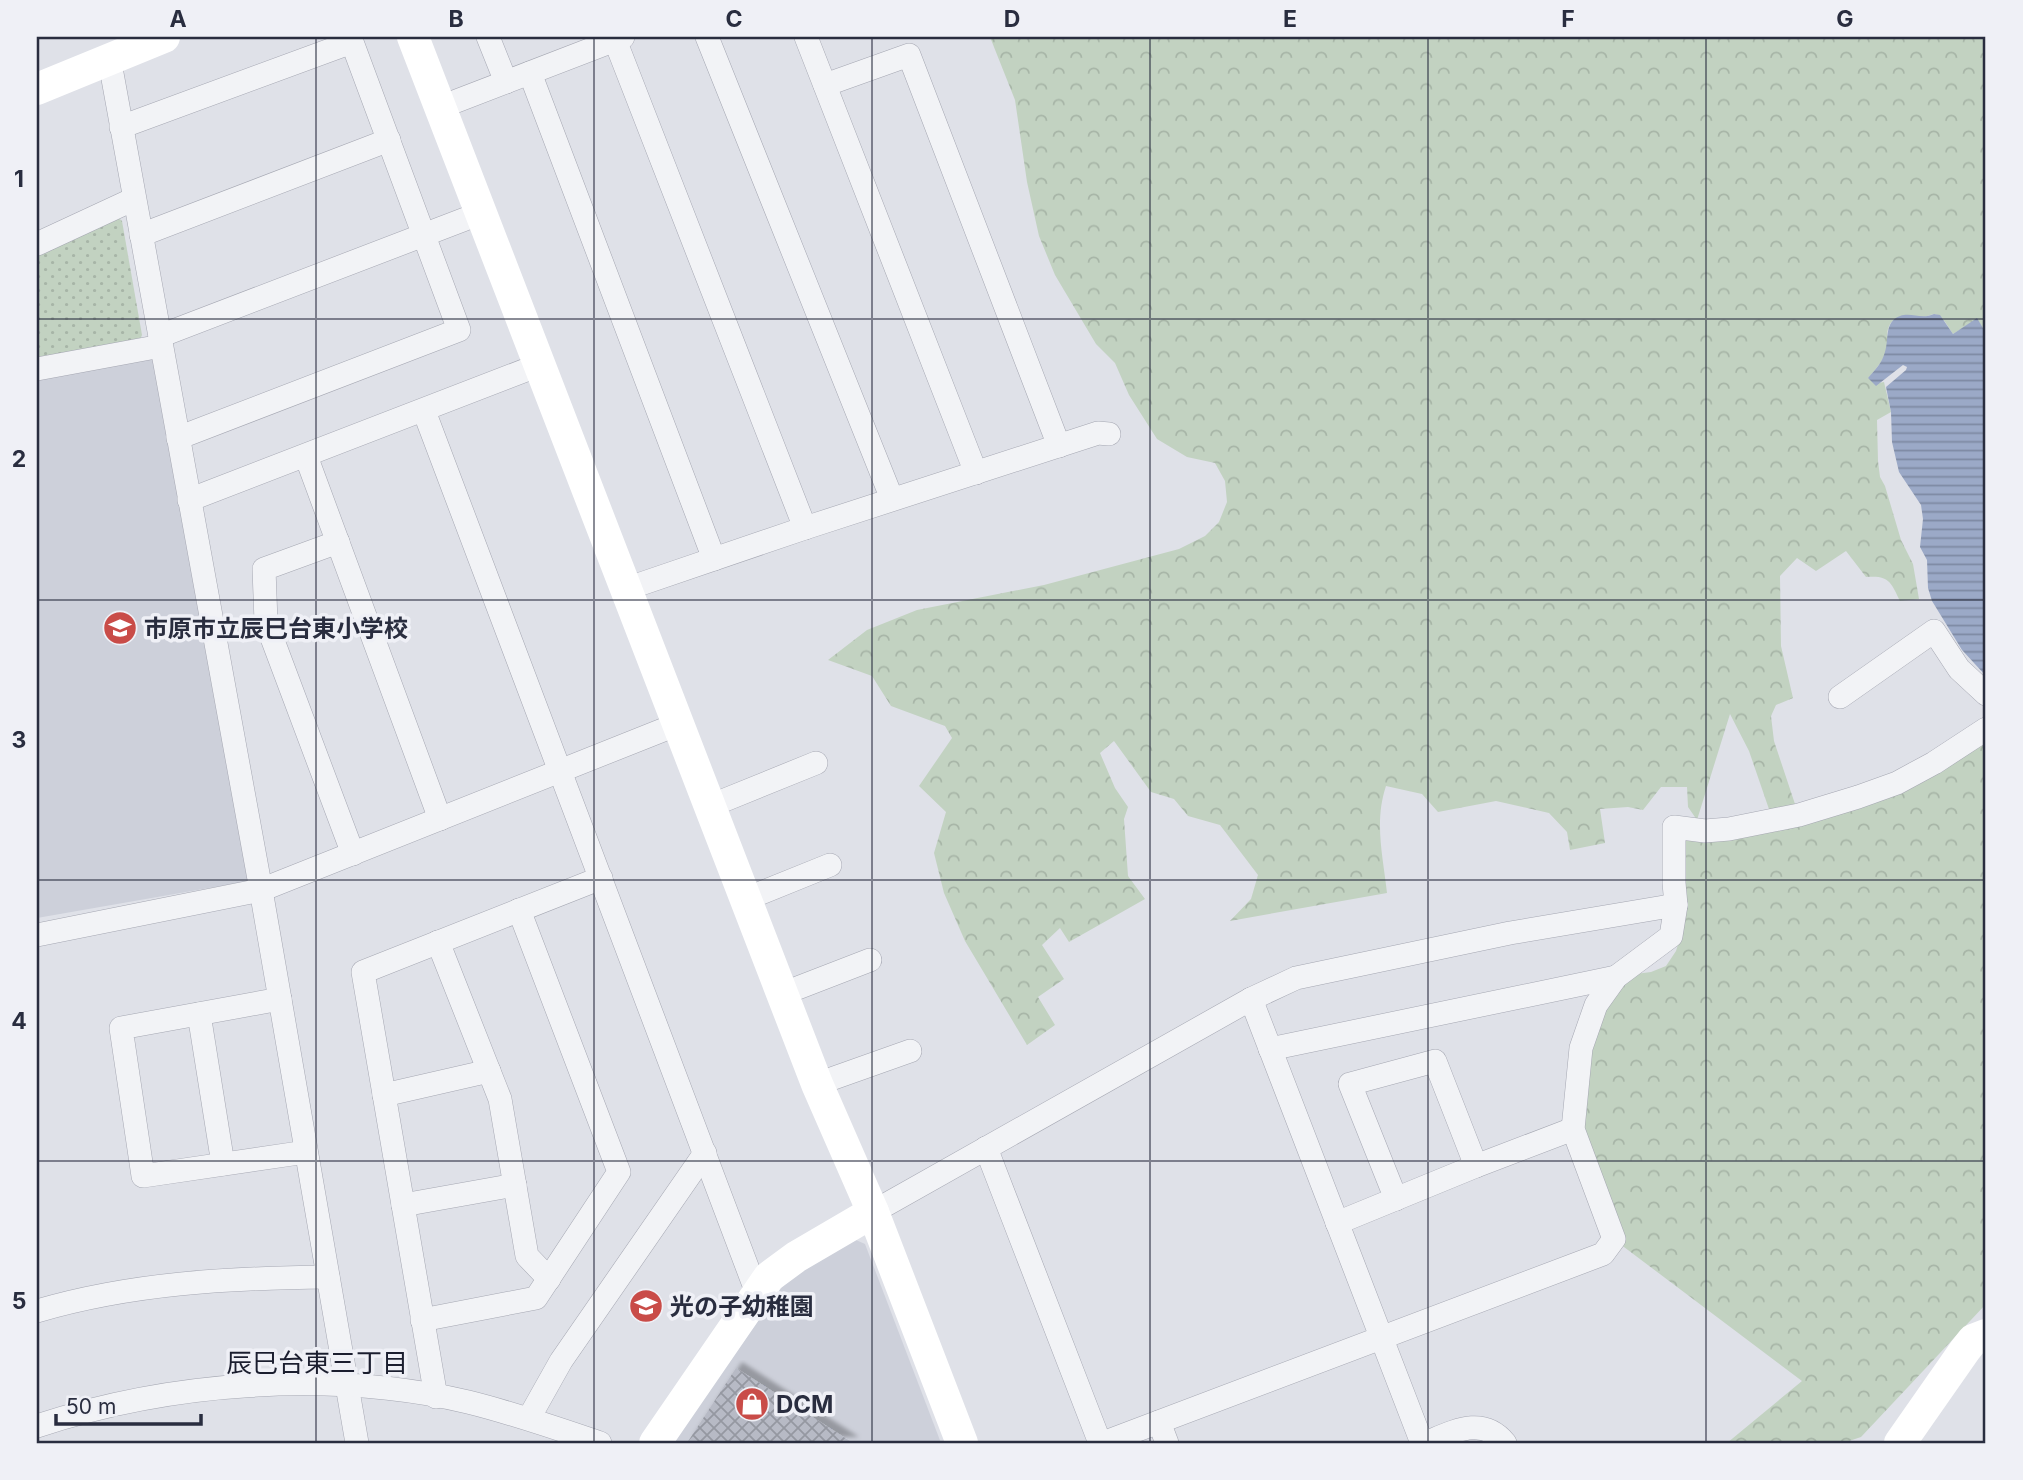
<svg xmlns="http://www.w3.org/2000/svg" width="2023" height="1480" font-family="Inter,'Noto Sans JP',sans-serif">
<defs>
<pattern id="forest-crowns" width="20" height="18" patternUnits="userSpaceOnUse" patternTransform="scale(1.75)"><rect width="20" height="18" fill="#c2d2c1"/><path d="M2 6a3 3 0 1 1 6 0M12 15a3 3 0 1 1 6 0" fill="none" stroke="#a7b5a7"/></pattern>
<pattern id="park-dots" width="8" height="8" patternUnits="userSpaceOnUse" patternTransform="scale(1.75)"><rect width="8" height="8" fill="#c2d2c1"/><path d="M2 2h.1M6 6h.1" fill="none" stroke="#a7b5a7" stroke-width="1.8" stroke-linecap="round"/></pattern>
<pattern id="water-rules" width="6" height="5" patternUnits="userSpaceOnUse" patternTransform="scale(1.75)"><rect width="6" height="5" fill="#9ba9c7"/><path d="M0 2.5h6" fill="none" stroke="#7e8aa3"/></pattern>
<pattern id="building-cross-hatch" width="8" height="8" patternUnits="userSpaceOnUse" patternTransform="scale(1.75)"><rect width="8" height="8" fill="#b7bac5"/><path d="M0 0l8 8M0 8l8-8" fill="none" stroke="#9598a1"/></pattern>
<filter id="shadow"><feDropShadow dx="6" dy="-6" stdDeviation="2" flood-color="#0004"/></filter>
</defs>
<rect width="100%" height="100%" fill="#dfe1e8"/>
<g fill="#cdd0da">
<path d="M154 354 249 881 37 918V376Z"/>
<path d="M856 1240 865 1244 941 1443H672L789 1277Z"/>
</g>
<g fill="url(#forest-crowns)">
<path d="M990 37H1986V333L1977 319 1953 334C1949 329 1943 315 1935 314 1930 314 1925 318 1920 318 1907 317 1893 313 1888 329 1886 335 1889 340 1888 345 1885 359 1877 368 1868 378L1878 383 1884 382 1891 412 1877 420 1878 461 1880 477 1885 486 1901 540 1913 564 1919 599 1900 601C1891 582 1889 575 1866 577L1846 551 1816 571 1797 558 1780 576 1781 646 1793 698 1776 705 1771 716 1774 741 1797 810 1771 815 1749 751 1730 714 1697 820 1688 807 1687 787H1661L1643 810 1628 807 1600 809 1605 843 1570 850 1567 832 1549 813 1496 801 1438 812 1422 794 1386 786C1374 822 1383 856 1387 893L1230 921 1251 899 1258 875 1220 825 1188 816 1174 799 1151 792 1114 741 1100 753 1115 788 1128 807 1124 819 1128 876 1145 899 1069 942 1060 928 1042 945 1064 979 1038 997 1055 1025 1027 1045 965 941 944 893 934 853 946 812 919 786 952 738 945 726 891 706 872 676 828 660 867 630 917 610 1044 585 1179 549 1205 536 1219 522 1227 502 1225 481 1215 463 1187 457 1157 439 1129 395 1115 363 1096 344 1055 275 1039 236 1027 182 1015 100Z"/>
<path d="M1986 738V1304L1861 1437 1843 1443H1727L1802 1381 1616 1241 1587 1158 1580 1075 1607 998 1628 975 1651 972 1666 966 1676 951 1682 931V835H1733Z"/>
</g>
<path fill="url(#park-dots)" d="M114 214 122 221 142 335 139 342 37 361V246Z"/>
<path fill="url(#water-rules)" d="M1934 314 1940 315 1953 334 1977 318 1986 333V676L1962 650 1932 601 1928 588 1927 560 1920 547 1923 519 1921 505 1899 472 1892 442 1891 412 1886 387 1906 370 1907 367 1903 365 1876 386 1868 378C1874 371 1881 364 1884 355 1890 341 1883 322 1900 316 1912 312 1921 320 1934 314Z"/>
<path fill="url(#building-cross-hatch)" filter="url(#shadow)" d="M736 1368 853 1443H687Z"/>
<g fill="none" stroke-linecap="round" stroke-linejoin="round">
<g stroke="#a5a7b2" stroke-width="24">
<g id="street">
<path d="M488 37 506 82"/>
<path d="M707 37 892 499"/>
<path d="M806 37 976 473"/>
<path d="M615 40 805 528"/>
<path d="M109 57 261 890 357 1443"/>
<path d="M530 73 714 559"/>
<path d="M825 85 909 55 1059 446"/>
<path d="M441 107 623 37"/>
<path d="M121 127 352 42 459 330 178 438"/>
<path d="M141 235 389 140"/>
<path d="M37 244 134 199"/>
<path d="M160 336 481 213"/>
<path d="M37 369 161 346"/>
<path d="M424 411 757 1293"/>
<path d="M306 456 440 819"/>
<path d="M189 500 539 365"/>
<path d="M338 542 264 569 266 622 353 854"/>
<path d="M626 589 805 528 1098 433 1109 434"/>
<path d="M1840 697 1934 631 1959 669 1986 694"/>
<path d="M710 806 816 763"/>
<path d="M746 899 830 865"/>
<path d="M37 935 261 890 678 724"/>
<path d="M438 942 500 1099 527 1256 549 1279"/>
<path d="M782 994 870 960"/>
<path d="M280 999 121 1028 143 1176 306 1152"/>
<path d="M1251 999 1422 1443"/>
<path d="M199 1014 223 1164"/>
<path d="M1270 1049 1616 977"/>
<path d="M817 1084 910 1051"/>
<path d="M384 1095 489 1071"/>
<path d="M986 1148 1100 1443"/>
<path d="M1396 1199 1350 1084 1435 1061 1476 1166"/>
<path d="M403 1205 515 1185"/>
<path d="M873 1212 1251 999 1296 978 1510 933 1676 905"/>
<path d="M1337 1223 1476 1166 1573 1129"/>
<path d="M37 1311C132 1283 230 1278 328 1277"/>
<path d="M422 1320 536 1298 619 1172 519 910"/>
<path d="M436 1397 363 972 601 878"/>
<path d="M529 1418 561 1361 705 1153"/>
<path d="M1159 1422 1167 1443"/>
<path d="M37 1426C170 1382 330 1370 468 1402 513 1413 556 1428 600 1443"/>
<path d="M1103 1443 1603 1254 1614 1239 1573 1129 1581 1048 1596 1005 1616 977 1671 936 1676 905 1674 883V827L1705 831 1729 829 1799 815 1858 797 1897 783 1934 763 1986 729"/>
<path d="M1425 1443C1453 1432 1482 1415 1505 1443"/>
</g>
</g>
<use href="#street" stroke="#f2f3f6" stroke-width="23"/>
<g stroke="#fff" stroke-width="32">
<path d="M413 37 817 1084 873 1212 962 1443"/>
<path d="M37 89 164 37"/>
<path d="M655 1443 769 1277 796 1257 873 1212"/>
<path d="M1900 1443 1965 1350 1973 1340 1986 1335"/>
</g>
</g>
<path fill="none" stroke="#292d3f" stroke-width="2" stroke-opacity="0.55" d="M316 37V1443M594 37V1443M872 37V1443M1150 37V1443M1428 37V1443M1706 37V1443M37 319H1986M37 600H1986M37 880H1986M37 1161H1986"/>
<defs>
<g id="school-disc" transform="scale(1.75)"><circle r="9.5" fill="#c94c48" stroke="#eff0f6"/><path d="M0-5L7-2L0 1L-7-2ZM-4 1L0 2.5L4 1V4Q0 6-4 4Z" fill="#fff"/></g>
<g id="shop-disc" transform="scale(1.75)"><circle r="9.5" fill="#c94c48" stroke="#eff0f6"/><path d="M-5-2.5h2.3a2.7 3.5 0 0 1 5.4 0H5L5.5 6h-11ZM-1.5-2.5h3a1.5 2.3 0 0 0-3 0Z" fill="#fff"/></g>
</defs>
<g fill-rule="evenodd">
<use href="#school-disc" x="120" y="628"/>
<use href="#school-disc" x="646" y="1306"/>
<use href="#shop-disc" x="752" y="1404"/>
</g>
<g text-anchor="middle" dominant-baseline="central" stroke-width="7" stroke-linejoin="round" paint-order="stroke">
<g font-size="24" font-weight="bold" fill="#292d3f" stroke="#eff0f6" text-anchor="start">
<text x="144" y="628">市原市立辰巳台東小学校</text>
<text x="670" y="1306">光の子幼稚園</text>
<text x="776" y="1404">DCM</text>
</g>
<g font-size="26" fill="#1b1e2f" stroke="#eff0f6">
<text x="317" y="1362">辰巳台東三丁目</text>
</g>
</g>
<rect width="2023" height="1480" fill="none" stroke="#eff0f6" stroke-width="77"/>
<path d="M56 1414v10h145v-10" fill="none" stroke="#292d3f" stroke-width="3.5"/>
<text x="66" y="1414" font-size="21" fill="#292d3f" stroke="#eff0f6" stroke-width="5" paint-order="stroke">50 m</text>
<rect x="38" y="38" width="1946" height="1404" fill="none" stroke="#292d3f" stroke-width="2.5"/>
<g font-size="23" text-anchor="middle" font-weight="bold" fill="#292d3f">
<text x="178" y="27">A</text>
<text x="456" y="27">B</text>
<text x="734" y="27">C</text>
<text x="1012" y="27">D</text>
<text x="1290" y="27">E</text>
<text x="1568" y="27">F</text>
<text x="1845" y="27">G</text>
<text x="19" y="187">1</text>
<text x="19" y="467">2</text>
<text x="19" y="748">3</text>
<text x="19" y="1029">4</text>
<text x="19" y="1309">5</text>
</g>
</svg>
